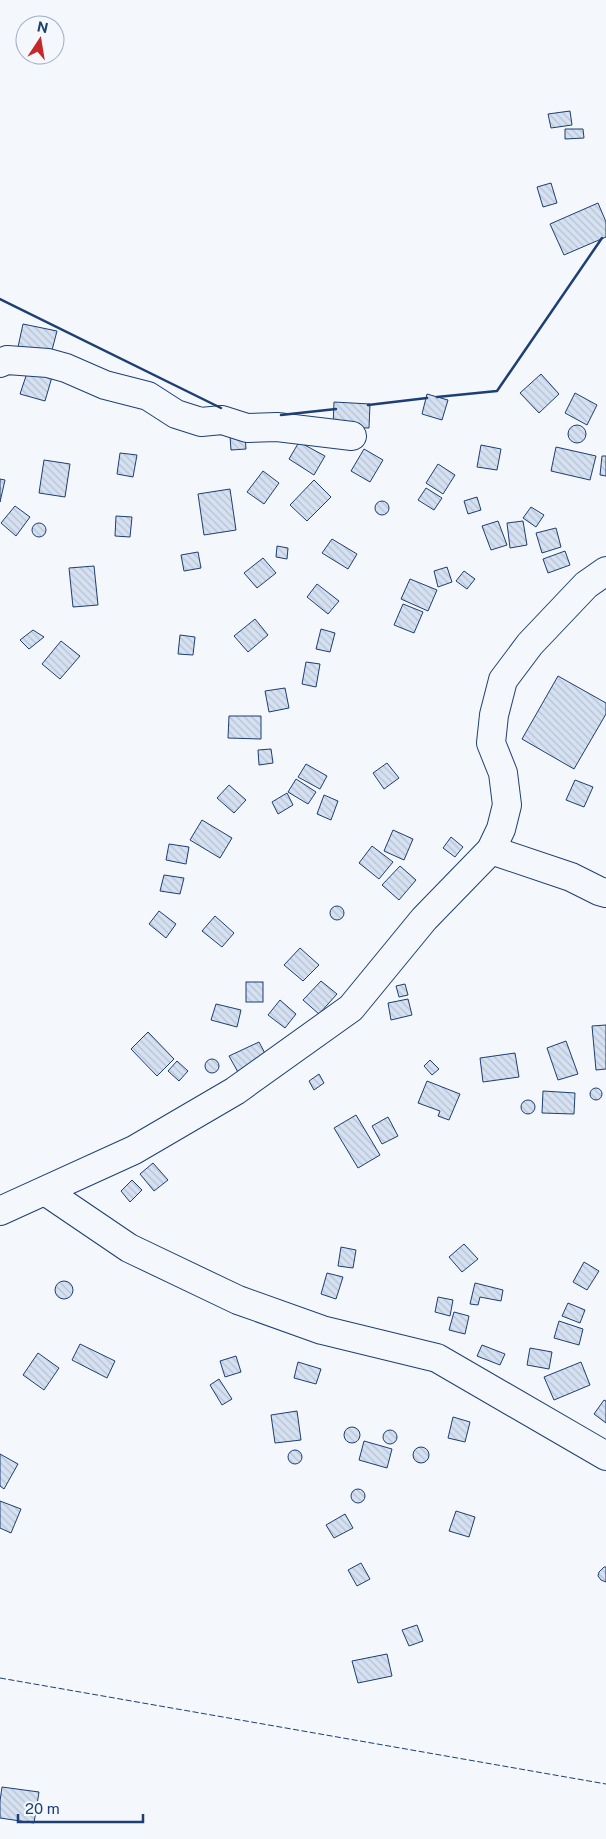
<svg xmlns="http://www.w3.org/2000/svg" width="606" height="1839" font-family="'Public Sans',sans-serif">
<defs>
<pattern id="building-back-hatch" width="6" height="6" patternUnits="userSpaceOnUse" patternTransform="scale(1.25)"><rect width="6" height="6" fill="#d5e0f0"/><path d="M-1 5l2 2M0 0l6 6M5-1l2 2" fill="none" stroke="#b6c1d1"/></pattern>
</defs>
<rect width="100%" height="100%" fill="#f4f7fb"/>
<g fill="url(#building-back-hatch)" stroke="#1d3f73">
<path d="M570 111 572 125 551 128 548 114Z"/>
<path d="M565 129H583L584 138 565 139Z"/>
<path d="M551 183 557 203 543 207 537 187Z"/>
<path d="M598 203 606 222V237L564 255 550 224Z"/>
<path d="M23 324 57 331 51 354 18 347Z"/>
<path d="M28 370 52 377 45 401 20 394Z"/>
<path d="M541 374 559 394 539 413 520 393Z"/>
<path d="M575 393 597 405 587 425 565 413Z"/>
<path d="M427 394 448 400 442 420 422 414Z"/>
<path d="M334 402 370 404 369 428 333 427Z"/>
<circle cx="577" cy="434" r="9"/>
<path d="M245 435 246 449 231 450 230 436Z"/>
<path d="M299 442 325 456 314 475 289 459Z"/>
<path d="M481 445 501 449 497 470 477 467Z"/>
<path d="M556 447 596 456 590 480 551 471Z"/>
<path d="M364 449 383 460 370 482 351 471Z"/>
<path d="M120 453 137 455 133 477 117 474Z"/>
<path d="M602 456H606V476L600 475Z"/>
<path d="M44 460 70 464 65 497 39 493Z"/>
<path d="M438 464 455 475 443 494 426 483Z"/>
<path d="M263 471 279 483 264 504 247 492Z"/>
<path d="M0 479 5 480 0 502Z"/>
<path d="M314 480 331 497 307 521 290 505Z"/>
<path d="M426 488 442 498 434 510 418 500Z"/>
<path d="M230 489 236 530 204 535 198 494Z"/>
<path d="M477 497 481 510 468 514 464 501Z"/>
<circle cx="382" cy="508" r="7"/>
<path d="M15 506 30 517 16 536 1 523Z"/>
<path d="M531 507 544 515 536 527 523 518Z"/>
<path d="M116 516 132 517 130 537 115 536Z"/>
<path d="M498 521 507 545 491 550 482 526Z"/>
<path d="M523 521 527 545 510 548 507 523Z"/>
<circle cx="39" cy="530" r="7"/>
<path d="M556 528 561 547 542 553 536 533Z"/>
<path d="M332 539 357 554 348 569 322 553Z"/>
<path d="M277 546 288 548 287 559 276 557Z"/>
<path d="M565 551 570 565 548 573 543 559Z"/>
<path d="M198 552 201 568 184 571 181 555Z"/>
<path d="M263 558 276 573 257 588 244 573Z"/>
<path d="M94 566 98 605 73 607 69 568Z"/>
<path d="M447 567 452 582 438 587 434 571Z"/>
<path d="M464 571 475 579 467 589 456 581Z"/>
<path d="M410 579 437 590 428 611 401 599Z"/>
<path d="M317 584 339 601 328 614 307 597Z"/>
<path d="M403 604 423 612 414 633 394 625Z"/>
<path d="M255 619 268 635 248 652 234 636Z"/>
<path d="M321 629 335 633 330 652 316 649Z"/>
<path d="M33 630 44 637 29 649 20 640Z"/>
<path d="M180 635 195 637 193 655 178 654Z"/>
<path d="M61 641 80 656 60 679 42 664Z"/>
<path d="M306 662 320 664 316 687 302 684Z"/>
<path d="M558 676 606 703V714L574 769 522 739Z"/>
<path d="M285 688 289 708 269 712 265 691Z"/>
<path d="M229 716H261V739L228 738Z"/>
<path d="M271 749 273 763 259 765 258 750Z"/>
<path d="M387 763 399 778 384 789 373 773Z"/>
<path d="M306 764 327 776 320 789 298 777Z"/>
<path d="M296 779 316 792 308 804 288 792Z"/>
<path d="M575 780 593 787 584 807 566 800Z"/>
<path d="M229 785 246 800 234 813 217 798Z"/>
<path d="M287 793 293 805 278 814 272 802Z"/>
<path d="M324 795 338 801 331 820 317 814Z"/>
<path d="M202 820 232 838 220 858 190 840Z"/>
<path d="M393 830 413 839 404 860 384 851Z"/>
<path d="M451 837 463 847 455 857 443 848Z"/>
<path d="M169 844 189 847 186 864 166 860Z"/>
<path d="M372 846 393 862 379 879 359 863Z"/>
<path d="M400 866 416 880 399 900 382 885Z"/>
<path d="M164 875 184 878 180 894 160 891Z"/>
<circle cx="337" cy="913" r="7"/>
<path d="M159 911 176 924 166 938 149 924Z"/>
<path d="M215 916 234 933 222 947 202 931Z"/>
<path d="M300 948 319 965 303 981 284 965Z"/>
<path d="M321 981 337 994 319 1014 303 1000Z"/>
<rect x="246" y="982" width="17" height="20"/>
<path d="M405 984 408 995 399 997 396 986Z"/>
<path d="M408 999 412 1015 391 1020 388 1003Z"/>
<path d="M280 1000 296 1014 285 1028 268 1015Z"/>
<path d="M216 1004 241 1010 237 1027 211 1020Z"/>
<path d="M606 1025V1069L596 1070 592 1026Z"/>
<path d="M148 1032 174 1059 157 1076 131 1049Z"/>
<path d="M566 1041 578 1074 558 1080 547 1048Z"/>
<path d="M259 1042 268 1059 239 1074 229 1056Z"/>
<path d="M515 1053 519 1077 483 1082 480 1058Z"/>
<circle cx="212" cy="1066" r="7"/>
<path d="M430 1060 439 1069 432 1075 424 1066Z"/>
<path d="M177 1061 188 1071 179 1081 168 1071Z"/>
<path d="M319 1074 324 1083 314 1090 309 1081Z"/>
<path d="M427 1081 460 1094 449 1120 438 1116 440 1111 418 1103Z"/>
<circle cx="596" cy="1094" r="6"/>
<path d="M543 1091 575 1093 574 1114 542 1113Z"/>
<circle cx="528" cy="1107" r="7"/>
<path d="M356 1115 380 1155 358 1168 334 1128Z"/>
<path d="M388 1117 398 1136 382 1144 372 1126Z"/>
<path d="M153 1163 168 1180 154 1191 140 1174Z"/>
<path d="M132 1180 142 1190 130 1202 121 1191Z"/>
<path d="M464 1244 478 1259 462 1272 449 1257Z"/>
<path d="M341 1247 356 1250 353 1268 338 1266Z"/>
<path d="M584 1262 599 1271 587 1290 573 1282Z"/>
<path d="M327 1273 343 1277 336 1299 321 1294Z"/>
<circle cx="64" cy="1290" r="9"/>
<path d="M475 1283 503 1290 501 1301 480 1297 478 1305 470 1304Z"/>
<path d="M438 1297 453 1300 450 1316 435 1312Z"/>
<path d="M568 1303 585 1310 580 1323 562 1316Z"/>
<path d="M454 1312 469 1316 465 1334 449 1330Z"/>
<path d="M559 1321 583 1329 579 1345 554 1338Z"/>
<path d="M80 1344 115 1361 107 1378 72 1360Z"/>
<path d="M482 1345 505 1354 500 1365 477 1356Z"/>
<path d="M530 1348 552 1352 549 1369 527 1365Z"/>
<path d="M38 1353 59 1368 44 1390 23 1375Z"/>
<path d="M236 1356 241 1372 225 1377 220 1361Z"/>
<path d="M298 1362 321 1369 316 1384 294 1378Z"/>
<path d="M581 1362 590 1385 554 1400 544 1377Z"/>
<path d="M219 1379 232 1399 222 1405 210 1385Z"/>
<path d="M604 1400 606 1401V1423L594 1414Z"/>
<path d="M297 1411 301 1440 275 1443 271 1415Z"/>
<path d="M453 1417 470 1422 465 1442 448 1438Z"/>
<circle cx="352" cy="1435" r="8"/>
<circle cx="390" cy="1437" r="7"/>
<path d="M364 1441 392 1449 387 1468 359 1460Z"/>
<circle cx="421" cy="1455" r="8"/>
<circle cx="295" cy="1457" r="7"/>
<path d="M0 1454 18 1464 4 1489 0 1486Z"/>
<circle cx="358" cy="1496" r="7"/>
<path d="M0 1501 21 1509 11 1533 0 1528Z"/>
<path d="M456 1511 475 1517 469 1537 449 1531Z"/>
<path d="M345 1514 353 1528 334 1538 326 1525Z"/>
<path d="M361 1563 370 1579 357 1586 348 1570Z"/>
<path d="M604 1567H606V1582L601 1580 598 1576 599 1572Z"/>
<path d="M417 1625 423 1641 409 1646 402 1630Z"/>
<path d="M387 1654 392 1676 358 1683 352 1661Z"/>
<path d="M2 1787 39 1792 34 1823 0 1818V1801Z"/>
</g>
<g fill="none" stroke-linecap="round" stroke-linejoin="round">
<g stroke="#1d3f73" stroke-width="30">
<g id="minor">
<path d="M0 363 7 360 48 363 66 368 105 385 148 396 176 414 201 422 222 420 247 428 277 427 352 436"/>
<path d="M491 850 571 877 599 891 606 893"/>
<path d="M45 1191 129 1248 238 1300 322 1330 437 1358 606 1456"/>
<path d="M0 1211 134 1150 235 1091 351 1008 424 919 491 850 501 829 507 805 503 773 491 743 494 715 503 680 530 644 586 585 606 571"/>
</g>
</g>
<use href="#minor" stroke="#f4f7fb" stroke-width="28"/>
<path stroke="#1d3f73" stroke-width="1" stroke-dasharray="6 2.5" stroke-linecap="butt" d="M0 1678 606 1784"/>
<g stroke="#1d3f73" stroke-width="2.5">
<path d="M0 299 221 408"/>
<path d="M437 397 497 391 602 238"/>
<path d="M368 405 427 398"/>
<path d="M281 415 336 409"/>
</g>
</g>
<g transform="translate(40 40) rotate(12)"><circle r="24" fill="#f4f7fb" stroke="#9eadc5"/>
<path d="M0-4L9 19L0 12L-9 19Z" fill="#c62828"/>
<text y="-8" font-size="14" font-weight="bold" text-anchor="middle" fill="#1d3f73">N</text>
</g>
<path d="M18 1814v8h125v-8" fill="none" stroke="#1d3f73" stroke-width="2.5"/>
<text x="25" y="1814" font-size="15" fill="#1d3f73" stroke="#f4f7fb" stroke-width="4" paint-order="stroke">20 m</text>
</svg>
